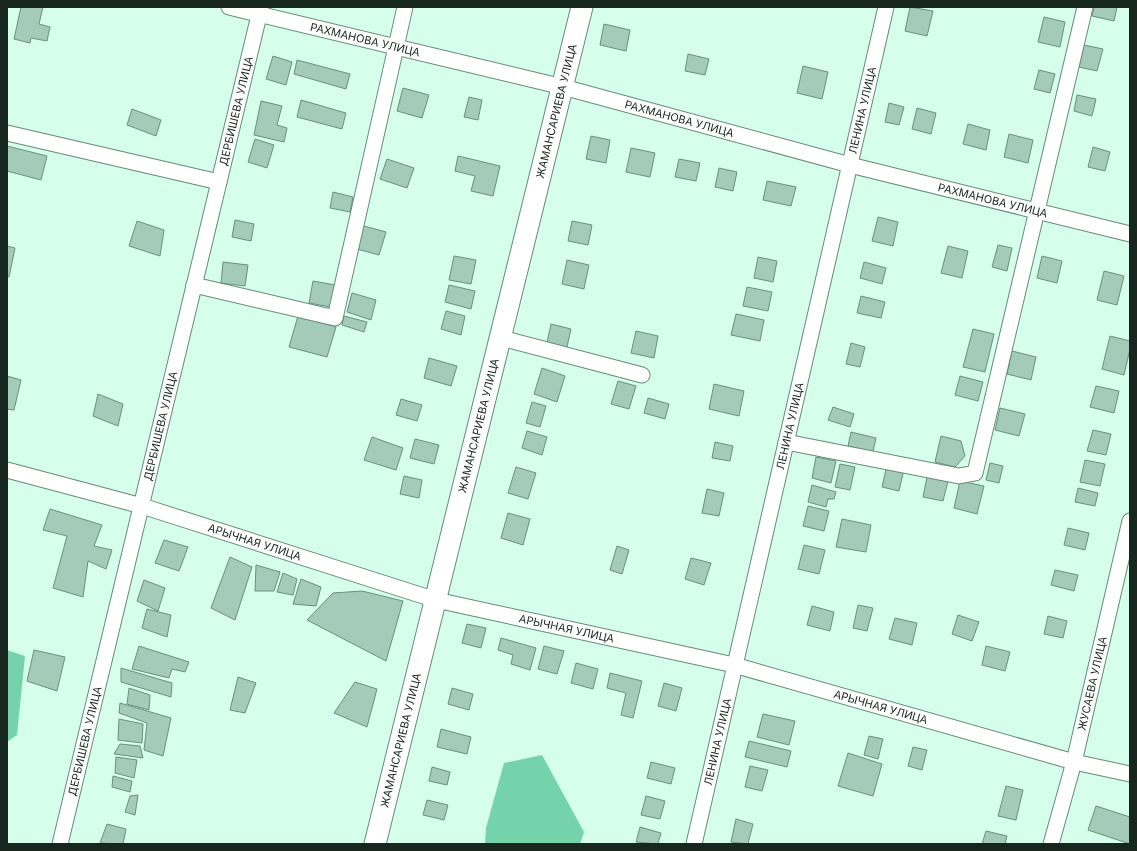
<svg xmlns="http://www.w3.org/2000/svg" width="1137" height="851" font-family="Inter,sans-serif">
<rect width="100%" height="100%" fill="#d5feeb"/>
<g fill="#74d3ab">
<path d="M7 650 25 656 17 735 7 742Z"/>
<path d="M542 755 584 832 580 844H485L486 828 504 763Z"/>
</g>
<g fill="#a4cbb9" stroke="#698f7d">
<path d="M21 7H43L39 24 50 27 47 41 31 38 30 43 14 39Z"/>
<path d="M910 7 933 11 927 36 905 31Z"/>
<path d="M1094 7H1117L1114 21 1092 16Z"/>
<path d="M1044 17 1065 22 1060 47 1038 42Z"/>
<path d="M604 24 630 30 626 51 600 45Z"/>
<path d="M1084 45 1103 49 1097 71 1079 67Z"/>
<path d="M688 54 709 59 705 75 685 71Z"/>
<path d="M273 56 292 62 286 85 266 79Z"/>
<path d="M297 60 350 74 346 89 294 74Z"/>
<path d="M803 66 828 72 822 99 797 93Z"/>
<path d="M1039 70 1055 74 1050 93 1034 89Z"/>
<path d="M403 88 429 95 422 118 397 111Z"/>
<path d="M1077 95 1096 99 1092 116 1074 111Z"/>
<path d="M469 97 482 100 478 120 464 117Z"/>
<path d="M301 100 346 113 342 129 297 117Z"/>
<path d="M261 101 282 106 277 125 287 128 284 142 254 135Z"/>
<path d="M889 103 904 107 899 125 885 122Z"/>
<path d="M917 108 936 113 931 134 912 129Z"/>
<path d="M132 109 161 120 156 136 127 125Z"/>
<path d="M968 124 990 130 986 150 963 144Z"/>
<path d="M1009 134 1033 140 1028 163 1004 157Z"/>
<path d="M591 136 610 140 606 163 586 159Z"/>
<path d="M255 139 274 145 267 168 248 162Z"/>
<path d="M7 146 47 156 41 180 7 171Z"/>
<path d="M1093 147 1110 152 1105 171 1088 167Z"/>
<path d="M631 148 655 153 650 177 626 172Z"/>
<path d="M458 156 500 166 493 196 471 191 475 176 455 171Z"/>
<path d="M387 159 414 168 407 188 380 179Z"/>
<path d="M679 159 700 163 696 181 675 177Z"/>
<path d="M719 168 737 172 733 191 715 187Z"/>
<path d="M767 181 796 187 791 206 763 200Z"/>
<path d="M333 192 353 197 350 212 330 208Z"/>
<path d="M878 217 898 222 893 246 872 241Z"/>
<path d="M235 220 254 224 251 241 232 237Z"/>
<path d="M137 221 164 230 160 256 129 246Z"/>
<path d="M572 221 592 225 588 245 568 241Z"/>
<path d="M364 226 386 232 379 255 357 249Z"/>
<path d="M998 245 1012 248 1007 271 992 267Z"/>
<path d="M7 246 15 248 9 277 7 276Z"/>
<path d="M948 246 968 251 962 278 941 273Z"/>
<path d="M454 256 476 260 471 284 449 280Z"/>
<path d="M1042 256 1062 261 1057 283 1037 278Z"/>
<path d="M758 257 777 261 773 282 754 278Z"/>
<path d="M567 260 589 265 584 289 562 284Z"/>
<path d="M223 262 248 265 245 286 221 283Z"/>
<path d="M864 262 886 268 882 284 860 278Z"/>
<path d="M1104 271 1124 276 1117 305 1097 300Z"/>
<path d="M313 281 335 285 331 307 309 303Z"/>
<path d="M449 285 475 291 471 309 445 302Z"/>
<path d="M747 287 772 292 768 311 743 306Z"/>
<path d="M352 293 376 300 371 320 347 312Z"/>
<path d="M861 296 885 302 881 318 857 313Z"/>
<path d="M446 311 465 316 461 335 441 329Z"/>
<path d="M736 314 764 320 760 341 731 335Z"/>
<path d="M298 316 336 327 327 357 289 347Z"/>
<path d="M344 316 367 322 364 332 342 325Z"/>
<path d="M551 324 571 329 566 351 546 347Z"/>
<path d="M973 329 994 334 985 372 963 367Z"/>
<path d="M636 331 658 336 654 358 631 353Z"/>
<path d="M1110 336 1130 341V349L1124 375 1102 369Z"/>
<path d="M851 343 865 347 860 367 846 364Z"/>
<path d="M1012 351 1036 357 1031 380 1007 374Z"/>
<path d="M429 358 457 366 451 386 424 378Z"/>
<path d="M542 368 565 376 557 402 534 394Z"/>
<path d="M7 376 21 380 14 410 7 409Z"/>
<path d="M960 376 983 382 978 401 955 395Z"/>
<path d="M618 381 636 386 629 409 611 404Z"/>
<path d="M714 384 744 391 739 416 709 409Z"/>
<path d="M1096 386 1119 391 1114 413 1090 407Z"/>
<path d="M98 394 123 404 118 426 93 416Z"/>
<path d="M648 398 669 404 665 419 644 413Z"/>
<path d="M401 399 422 405 417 421 396 415Z"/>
<path d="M532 402 546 406 540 427 526 423Z"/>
<path d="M833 407 854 414 850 427 828 420Z"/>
<path d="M1000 408 1025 414 1019 436 995 430Z"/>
<path d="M1093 430 1111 434 1106 455 1087 451Z"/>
<path d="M527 431 547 437 542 455 522 448Z"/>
<path d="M851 432 876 438 873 452 848 446Z"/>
<path d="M941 436 961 441 965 456 955 467 935 462Z"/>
<path d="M372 437 403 448 396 470 364 460Z"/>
<path d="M415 439 439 445 434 464 410 458Z"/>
<path d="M715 442 733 446 730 461 712 458Z"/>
<path d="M816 457 836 461 831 483 812 478Z"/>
<path d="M1085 460 1105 464 1100 486 1080 482Z"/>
<path d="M990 463 1003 466 999 483 986 480Z"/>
<path d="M840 464 855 467 850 490 835 487Z"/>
<path d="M887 465 904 469 899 491 882 487Z"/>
<path d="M516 467 536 473 528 499 508 493Z"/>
<path d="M928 472 949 477 943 501 923 497Z"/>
<path d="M404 476 422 480 419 498 400 494Z"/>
<path d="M960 481 984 486 977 514 954 508Z"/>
<path d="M812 485 836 492 834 499H828L826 507 808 502Z"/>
<path d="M1078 488 1098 493 1095 506 1075 502Z"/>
<path d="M707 489 724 493 719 516 702 513Z"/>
<path d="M808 506 829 511 824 531 803 526Z"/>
<path d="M50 509 102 525 94 546 112 550 106 569 88 561 83 597 53 588 67 536 43 530Z"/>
<path d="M508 513 530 519 523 545 501 538Z"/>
<path d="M842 519 871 525 866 552 836 547Z"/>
<path d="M1068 528 1089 533 1085 550 1064 545Z"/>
<path d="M164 540 188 547 179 571 155 563Z"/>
<path d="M804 545 825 550 819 574 798 569Z"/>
<path d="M617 546 629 550 622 574 610 570Z"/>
<path d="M230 557 252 567 235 620 211 608Z"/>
<path d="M691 558 711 563 704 585 685 579Z"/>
<path d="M256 565 280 572 274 591H255Z"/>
<path d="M1055 570 1078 575 1074 591 1051 585Z"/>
<path d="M283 573 297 579 293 595 277 592Z"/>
<path d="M301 579 321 587 316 606 293 604Z"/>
<path d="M144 580 165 588 158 611 137 601Z"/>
<path d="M362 591 403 601 386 661 307 620 333 593Z"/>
<path d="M858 605 873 608 867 631 853 628Z"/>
<path d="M812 606 834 612 830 631 807 625Z"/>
<path d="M147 609 171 615 167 637 142 628Z"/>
<path d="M958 615 979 622 972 641 952 634Z"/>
<path d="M1048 616 1067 621 1063 638 1044 634Z"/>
<path d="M895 618 917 623 912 645 889 639Z"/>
<path d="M467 624 486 628 481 648 462 643Z"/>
<path d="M501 638 536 648 530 670 511 664 513 655 498 650Z"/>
<path d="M139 646 189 662 185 672 172 669 169 678 132 669Z"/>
<path d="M544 646 564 651 557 674 538 669Z"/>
<path d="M986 646 1010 652 1005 671 982 665Z"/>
<path d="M34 650 65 657 57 691 27 681Z"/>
<path d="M576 663 598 669 593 689 571 683Z"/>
<path d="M121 668 172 683 171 697 121 682Z"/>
<path d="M610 673 642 681 633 718 621 715 626 693 607 688Z"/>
<path d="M238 677 256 683 245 713 230 710Z"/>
<path d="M355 682 377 689 367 727 334 713Z"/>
<path d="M664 683 682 688 676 711 658 706Z"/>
<path d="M129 688 150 695 149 710 127 704Z"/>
<path d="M452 688 473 694 469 710 448 704Z"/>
<path d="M120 703 171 718 163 756 144 750 147 723 119 713Z"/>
<path d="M763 714 795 721 789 745 757 737Z"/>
<path d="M119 719 143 724 142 743 118 740Z"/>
<path d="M441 729 471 737 467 754 437 747Z"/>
<path d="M869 736 883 739 878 759 864 755Z"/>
<path d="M749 741 791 751 787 767 745 757Z"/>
<path d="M120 744 140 746 143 758 114 754Z"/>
<path d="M913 747 927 750 922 770 908 766Z"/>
<path d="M848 753 882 764 873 796 838 786Z"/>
<path d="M116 757 137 760 134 778 115 773Z"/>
<path d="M651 762 675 768 671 784 647 778Z"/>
<path d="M750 766 768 770 762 791 745 787Z"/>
<path d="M432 767 450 772 447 785 429 781Z"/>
<path d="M113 776 132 781 130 792 112 787Z"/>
<path d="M1006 786 1023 790 1016 820 998 816Z"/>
<path d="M138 795 135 815 125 812 130 796Z"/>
<path d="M646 796 665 801 660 819 641 815Z"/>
<path d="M427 800 448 805 444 820 423 815Z"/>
<path d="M1096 806 1130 817V844L1088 830Z"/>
<path d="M736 819 753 824 748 844 731 842Z"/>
<path d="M107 824 126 829 123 844 100 843Z"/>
<path d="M640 827 661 833 658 844 636 842Z"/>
<path d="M986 831 1007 836 1005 844H982Z"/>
</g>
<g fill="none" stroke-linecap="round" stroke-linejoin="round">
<g stroke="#658b7a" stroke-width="17">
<g id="street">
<path id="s1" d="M229 7 563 87 850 165 1130 234"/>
<path d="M7 133 219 182"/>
<path d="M194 285 335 318 405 7"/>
<path d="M501 338 642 375"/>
<path d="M786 442 959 476 975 473 1085 7"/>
<path id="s2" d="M7 470 142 506 436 600 734 665 1074 762 1130 774"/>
<path id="s3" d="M60 844 261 7"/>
<path id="s4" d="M694 844 886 7"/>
<path id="s5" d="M1051 844 1074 762 1130 521"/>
</g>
</g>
<g stroke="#658b7a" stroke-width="23">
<g id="secondary">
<path id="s6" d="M375 844 582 7"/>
</g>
</g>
<use href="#street" stroke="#fff" stroke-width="15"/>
<use href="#secondary" stroke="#fff" stroke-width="21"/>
</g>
<g text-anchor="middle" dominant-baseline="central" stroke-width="3" stroke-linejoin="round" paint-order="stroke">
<g font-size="11" fill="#172720" stroke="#fff">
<text stroke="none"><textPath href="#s1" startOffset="140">РАХМАНОВА УЛИЦА</textPath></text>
<text stroke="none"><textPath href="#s3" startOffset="754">ДЕРБИШЕВА УЛИЦА</textPath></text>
<text stroke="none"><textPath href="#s4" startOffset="753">ЛЕНИНА УЛИЦА</textPath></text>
<text stroke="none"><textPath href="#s6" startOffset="755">ЖАМАНСАРИЕВА УЛИЦА</textPath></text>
<text stroke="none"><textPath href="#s1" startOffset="464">РАХМАНОВА УЛИЦА</textPath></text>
<text stroke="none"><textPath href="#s1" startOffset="788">РАХМАНОВА УЛИЦА</textPath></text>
<text stroke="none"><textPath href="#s4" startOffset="429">ЛЕНИНА УЛИЦА</textPath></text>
<text stroke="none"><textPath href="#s3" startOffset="430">ДЕРБИШЕВА УЛИЦА</textPath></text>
<text stroke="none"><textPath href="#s6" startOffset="431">ЖАМАНСАРИЕВА УЛИЦА</textPath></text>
<text stroke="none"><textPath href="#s2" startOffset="258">АРЫЧНАЯ УЛИЦА</textPath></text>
<text stroke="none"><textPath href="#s2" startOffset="582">АРЫЧНАЯ УЛИЦА</textPath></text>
<text stroke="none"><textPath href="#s5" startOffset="166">ЖУСАЕВА УЛИЦА</textPath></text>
<text stroke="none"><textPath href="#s2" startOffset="906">АРЫЧНАЯ УЛИЦА</textPath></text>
<text stroke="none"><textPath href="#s6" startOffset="107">ЖАМАНСАРИЕВА УЛИЦА</textPath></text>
<text stroke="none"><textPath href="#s3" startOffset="106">ДЕРБИШЕВА УЛИЦА</textPath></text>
<text stroke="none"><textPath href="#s4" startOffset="105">ЛЕНИНА УЛИЦА</textPath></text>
</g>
</g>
<rect width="1137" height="851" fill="none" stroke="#172720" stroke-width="16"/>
</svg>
